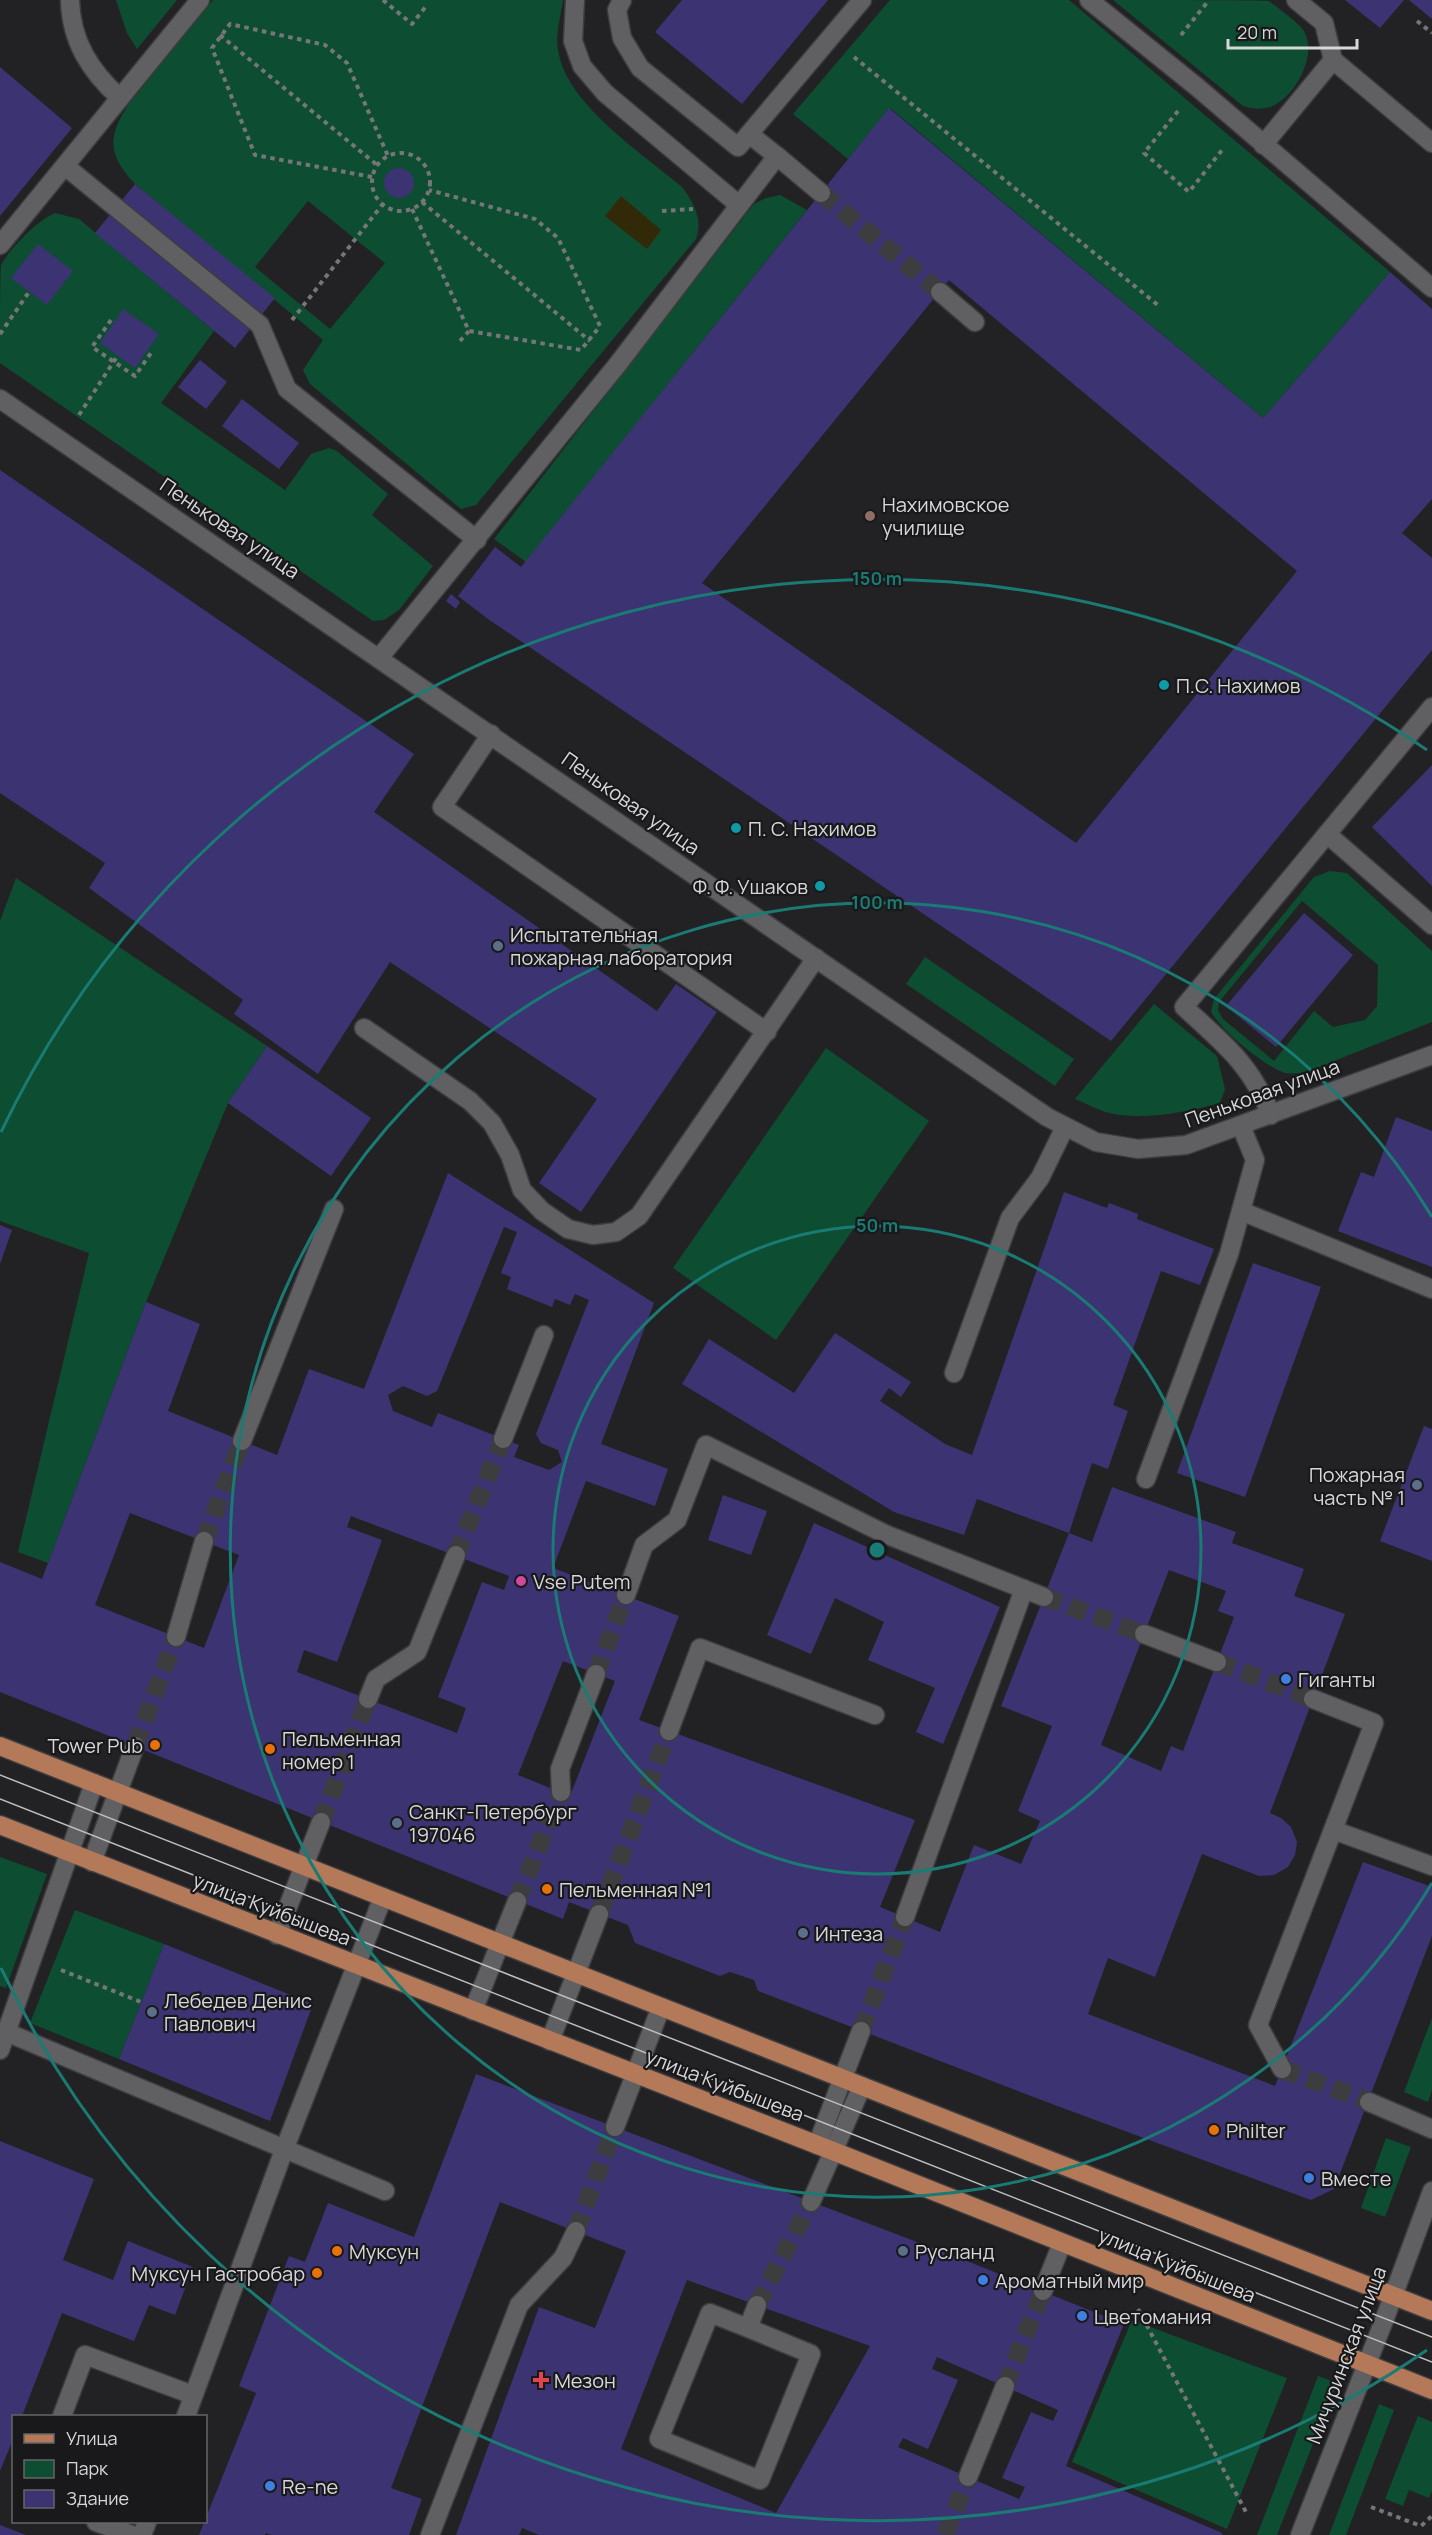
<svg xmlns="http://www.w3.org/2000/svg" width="1432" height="2535" font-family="Manrope,sans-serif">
<rect width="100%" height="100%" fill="#222224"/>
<g fill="#0d4d31" fill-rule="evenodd">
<path d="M116 0H177L137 49 127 33Z"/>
<path d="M213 0H563C561 15 555 35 558 50 566 104 642 153 682 187 694 203 703 219 696 239L476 505 461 509 310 384 303 370 323 340 135 184C108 155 107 138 128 105ZM308 201 385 263 330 329 255 267Z"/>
<path d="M890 0H1069L1390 272 1263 418 890 108 848 159 793 114Z"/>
<path d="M1113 0C1134 0 1260 0 1269 1 1276 6 1300 24 1304 31 1318 55 1295 98 1270 107 1260 110 1253 109 1243 106Z"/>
<path d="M780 195 807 210 526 562 494 539 754 204 766 198Z"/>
<path d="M55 213 79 219 214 331 161 403 285 490 311 454 329 448 337 451 388 494 372 515 433 566 399 610 384 620 373 621 0 363C0 349 0 272 1 265 10 248 38 220 55 213Z"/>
<path d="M1330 871 1347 873 1432 951V1022L1304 1073C1298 1073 1290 1074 1285 1073 1264 1066 1222 1031 1211 1012L1214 999 1314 877ZM1302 901 1378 965 1377 1006 1365 1020 1333 1027 1314 1011 1274 1061 1223 1019 1218 1010 1219 1002Z"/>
<path d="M16 878 267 1046 228 1103 146 1302 48 1563 18 1552 89 1253 0 1221V921Z"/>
<path d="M925 957 1074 1059 1055 1086 906 984Z"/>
<path d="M1154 1004 1217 1056 1225 1089 1220 1103C1185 1112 1151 1120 1114 1114 1101 1112 1088 1104 1075 1099Z"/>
<path d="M826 1048 929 1121 776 1340 673 1268Z"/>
<path d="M0 1857 47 1874 6 1988 0 1986Z"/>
<path d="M75 1910 164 1944 119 2059 30 2023Z"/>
<path d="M1432 2018V2090L1428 2102 1404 2092Z"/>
<path d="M1386 2138 1411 2147 1385 2217 1361 2208Z"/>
<path d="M1132 2320 1287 2378 1227 2529 1072 2462Z"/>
<path d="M1318 2376 1337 2383 1277 2535H1257Z"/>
<path d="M1379 2404 1394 2410 1346 2535H1329Z"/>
<path d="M1418 2416 1432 2422V2491L1429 2498 1409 2490 1403 2506 1385 2499Z"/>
</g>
<path fill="#312908" d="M621 196 661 230 647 249 605 216Z"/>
<g fill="#3c3373" fill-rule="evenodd">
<path d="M682 0H828L742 104 655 32Z"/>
<path d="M1345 0H1404L1380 28Z"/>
<path d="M1409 0H1432V19Z"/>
<path d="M0 67 72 128 0 216Z"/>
<path d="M889 108 1263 418 1390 272 1432 309V499L1402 533 1432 558V650L1111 1041 488 619 458 596 495 547 521 567ZM949 280 1297 571 1076 843 702 583Z"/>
<circle cx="399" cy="183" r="15"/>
<path d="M135 184 275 298 235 348 95 233Z"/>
<path d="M38 244 73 271 47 305 11 278Z"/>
<path d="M123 309 159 334 135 368 100 343Z"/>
<path d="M200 360 227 382 206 409 178 387Z"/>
<path d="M242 399 299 443 279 469 222 426Z"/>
<path d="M0 470 414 754 374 812 657 1011 676 984 717 1012 581 1212 539 1183 597 1099 390 962 318 1074 234 1014 243 1000 89 888 105 863 0 793Z"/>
<path d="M451 594 460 602 456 609 446 601Z"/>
<path d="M1432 765V886L1372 827Z"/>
<path d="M1304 913 1353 955 1276 1047 1226 1006Z"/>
<path d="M267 1046 371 1118 331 1176 228 1103Z"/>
<path d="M1396 1117 1432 1131V1267L1338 1231 1361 1172 1374 1177Z"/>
<path d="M448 1173 654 1303 601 1444 668 1469 655 1506 586 1481 553 1568 679 1616 639 1720 915 1820 880 1907 940 1932 974 1845 1021 1864 1040 1821 1018 1811 1052 1726 1001 1706 1069 1533 1092 1542 1112 1487 1236 1532 1232 1543 1304 1569 1294 1596 1345 1614 1270 1813 1281 1818 1291 1827 1297 1842 1295 1855 1288 1867 1274 1875 1259 1876 1202 1854 1155 1977 1108 1958 1088 2014 1275 2086 1363 1862 1432 1887V1936L1334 2189 1311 2200 1052 2104 758 1991 754 1980 730 1972 720 1976 635 1943 628 1925 569 1902 563 1919 0 1692V1562L42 1579 146 1302 200 1324 168 1411 277 1455 309 1369 364 1389ZM504 1227 517 1232 501 1273 511 1277 507 1289 552 1307 555 1299 570 1305 575 1294 589 1300 536 1434 541 1443 558 1450 562 1462 549 1470 514 1457 519 1445 438 1413 432 1427 393 1411 388 1395 403 1386 427 1396 437 1391ZM130 1513 239 1555 204 1648 95 1605ZM351 1516 509 1576 504 1590 482 1582 438 1697 466 1708 457 1733 297 1672 304 1650 337 1662 382 1540 347 1527ZM1169 1570 1226 1591 1218 1611 1234 1617 1183 1751 1171 1746 1161 1771 1101 1745ZM563 1661 615 1681 570 1796 518 1775Z"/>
<path d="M1064 1192 1107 1208 1109 1203 1138 1214 1137 1219 1214 1249 1200 1285 1161 1271 1113 1405 1128 1411 1108 1469 1092 1463 1069 1533 977 1499 964 1535 894 1512 682 1384 709 1339 794 1393 835 1333 911 1382 901 1397 889 1388 880 1401 945 1444 972 1455Z"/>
<path d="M0 1225 12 1230 0 1264Z"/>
<path d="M1253 1263 1321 1287 1245 1497 1177 1473Z"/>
<path d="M1424 1426 1432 1429V1561L1380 1541Z"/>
<path d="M723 1495 767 1511 751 1555 708 1540Z"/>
<path d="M814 1523 1000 1607 943 1744 916 1732 935 1688 868 1660 884 1622 835 1598 811 1654 767 1635Z"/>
<path d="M164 1944 313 2004 270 2121 119 2059Z"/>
<path d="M476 2074 967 2261 1124 2324 1066 2466 1222 2533V2535H539L522 2528 519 2535H456L539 2307 595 2328 626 2251 500 2202 391 2488 422 2499 409 2535H271L266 2533 265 2535H199L256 2393 239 2386 289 2256 305 2262 328 2203 414 2237ZM687 2280 870 2346 776 2513 621 2449ZM937 2357 1058 2410 1053 2421 1031 2412 1002 2478 1025 2487 1019 2499 898 2447 903 2438 928 2449 958 2380 932 2369Z"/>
<path d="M0 2141 94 2179 63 2260 113 2280 128 2241 193 2267 175 2315 149 2305 134 2341 62 2313 22 2416H14V2437L0 2471Z"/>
<path d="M0 2525 26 2535H0Z"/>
</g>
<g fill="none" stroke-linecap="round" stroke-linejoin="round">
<g stroke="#3d3d3f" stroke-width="18" stroke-dasharray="18 9" stroke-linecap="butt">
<path d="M821 193 940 292"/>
<path d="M204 1541 242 1441"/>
<path d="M456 1555 503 1439"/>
<path d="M1044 1597 1144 1634"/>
<path d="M1217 1662 1313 1699"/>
<path d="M596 1674 626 1595"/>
<path d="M135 1746 176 1637"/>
<path d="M321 1822 368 1699"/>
<path d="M517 1901 561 1792"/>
<path d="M599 1914 669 1731"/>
<path d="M861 2031 905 1917"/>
<path d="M1282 2069 1369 2102"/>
<path d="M576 2231 615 2127"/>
<path d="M757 2305 811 2202"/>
<path d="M1005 2386 1043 2291"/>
<path d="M945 2535 968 2477"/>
</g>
<g stroke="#3d3d3f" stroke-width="21">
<g id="minor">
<path d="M70 0C71 41 90 71 120 98"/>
<path d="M575 0 573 41 582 66 605 93 739 205"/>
<path d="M622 0 617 10 622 38 640 68 738 147 862 0"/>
<path d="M1089 0 1197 87 1432 288"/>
<path d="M1333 60 1432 143"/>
<path d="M749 134 777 156"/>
<path d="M1263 145 1333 60 1324 23 1296 0"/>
<path d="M65 166 260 325 287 389 477 540"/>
<path d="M0 245 200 0"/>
<path d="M940 292 975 322"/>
<path d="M0 399 1047 1117 1096 1142 1138 1149 1186 1145 1432 1055"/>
<path d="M379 658 618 364 777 156 821 193"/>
<path d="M491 734 442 807 767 1032"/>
<path d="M1327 834 1432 925"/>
<path d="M364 1028 470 1101 492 1123 510 1155 522 1190 542 1211 568 1229 593 1235 616 1232 639 1216 816 958"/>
<path d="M1271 1115C1251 1064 1223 1043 1184 1007L1432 707"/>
<path d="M1241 1211 1432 1289"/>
<path d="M954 1373 1010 1218 1040 1178 1065 1127"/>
<path d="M503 1439 544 1335"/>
<path d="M242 1441 334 1209"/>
<path d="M1146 1479 1229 1254 1255 1160 1241 1126"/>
<path d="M626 1595 644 1545 677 1520 706 1445 885 1534 1044 1597"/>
<path d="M1144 1634 1217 1662"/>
<path d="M176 1637 204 1541"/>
<path d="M368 1699 376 1679 417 1652 456 1555"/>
<path d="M1313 1699 1374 1723 1333 1830 1432 1866"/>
<path d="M669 1731 700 1648 875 1715"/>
<path d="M561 1792 560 1769 596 1674"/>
<path d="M92 1862 135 1746"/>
<path d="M905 1917 1024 1589"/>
<path d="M277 1935 321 1822"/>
<path d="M473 2011 517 1901"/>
<path d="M6 2032 385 2191"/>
<path d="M550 2041 599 1914"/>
<path d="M0 2050 94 1783"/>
<path d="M1282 2069 1258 2025 1333 1830"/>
<path d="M1369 2102 1432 2129"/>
<path d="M615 2127 661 2007"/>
<path d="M817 2145 861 2031"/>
<path d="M811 2202 862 2086"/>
<path d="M1043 2291 1062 2243"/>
<path d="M748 2328 811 2354 760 2480 659 2439 710 2313 748 2328 757 2305"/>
<path d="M62 2416 85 2355 193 2395"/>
<path d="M186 2416 284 2150 383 1897"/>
<path d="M968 2477 1005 2386"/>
<path d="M96 2522 132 2535"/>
<path d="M142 2535 147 2522"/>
<path d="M430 2535 519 2305 563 2258 576 2231"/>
<path d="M1300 2535 1385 2318 1432 2191"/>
</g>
</g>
<g stroke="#3d3d3f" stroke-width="21">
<g id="major">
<path d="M0 1746 1432 2311"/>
<path d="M0 1825 833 2151 1432 2390"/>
</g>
</g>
<g stroke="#767678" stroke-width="4" stroke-dasharray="4.5 4.5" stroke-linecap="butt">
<path d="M383 0 412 24 427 5"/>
<path d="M1417 21 1432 33"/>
<path d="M220 35 377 165"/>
<path d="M1181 35 1209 0"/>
<path d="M854 57 1159 306"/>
<path d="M1178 111 1144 153 1189 192 1222 150"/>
<circle cx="401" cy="182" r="29"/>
<path d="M372 177 255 155 212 48 230 24 325 45 347 63 388 156"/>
<path d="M422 202 590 341"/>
<path d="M412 209 469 331 581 350 600 326 558 238 535 219 429 190"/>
<path d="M662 211 693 209"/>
<path d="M111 320 92 347 135 376 153 350"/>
<path d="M292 320 382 205"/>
<path d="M0 334 29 292"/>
<path d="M460 341 469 331"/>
<path d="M79 415 118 355"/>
<path d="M61 1970 141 2002"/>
<path d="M1138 2309 1247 2514"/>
<path d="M1371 2507 1421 2526 1432 2516"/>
</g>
<use href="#minor" stroke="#606063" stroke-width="18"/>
<use href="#major" stroke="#b47959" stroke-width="18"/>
<g stroke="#bdbdbf" stroke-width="1.5">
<path d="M0 1775 1432 2337"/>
<path d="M0 1799 1432 2362"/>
</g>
</g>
<g fill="none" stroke="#197b73" stroke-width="3">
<circle cx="877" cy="1550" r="324"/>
<path d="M1432 1883A647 647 0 1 1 1432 1217"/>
<path d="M1427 2350A971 971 0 0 1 1 1968M1 1132A971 971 0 0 1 1427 750"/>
</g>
<circle fill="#8d6e63" stroke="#19191b" stroke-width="2" cx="870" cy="516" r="6"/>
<g fill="#0f9aa8" stroke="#19191b" stroke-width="2">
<circle cx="1164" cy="685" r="6"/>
<circle cx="736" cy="828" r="6"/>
<circle cx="820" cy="886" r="6"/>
</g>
<g fill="#5c6f8a" stroke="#19191b" stroke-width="2">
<circle cx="498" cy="946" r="6"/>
<circle cx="1417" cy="1485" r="6"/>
<circle cx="397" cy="1823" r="6"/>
<circle cx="803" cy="1933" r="6"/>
<circle cx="152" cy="2012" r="6"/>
<circle cx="903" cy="2251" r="6"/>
</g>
<circle fill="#d1479c" stroke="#19191b" stroke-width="2" cx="521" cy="1581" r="6"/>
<g fill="#3f7fe0" stroke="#19191b" stroke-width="2">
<circle cx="1286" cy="1679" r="6"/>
<circle cx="1309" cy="2178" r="6"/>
<circle cx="983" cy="2280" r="6"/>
<circle cx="1082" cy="2316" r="6"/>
<circle cx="270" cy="2486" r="6"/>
</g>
<g fill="#e8710a" stroke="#19191b" stroke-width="2">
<circle cx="155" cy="1745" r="6"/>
<circle cx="270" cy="1749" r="6"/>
<circle cx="547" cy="1889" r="6"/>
<circle cx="1214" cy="2130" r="6"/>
<circle cx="337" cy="2251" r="6"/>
<circle cx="317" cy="2273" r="6"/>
</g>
<path fill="#e0444e" stroke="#19191b" stroke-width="2" d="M538 2371h6v6h6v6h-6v6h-6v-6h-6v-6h6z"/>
<g text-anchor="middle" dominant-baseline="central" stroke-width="4.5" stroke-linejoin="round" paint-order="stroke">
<g font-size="20" fill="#d7d7d9" stroke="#19191b" text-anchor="start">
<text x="882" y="504">Нахимовское<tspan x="882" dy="23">училище</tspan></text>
<text x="1176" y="685">П.С. Нахимов</text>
<text x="748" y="828">П. С. Нахимов</text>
<text x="808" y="886" text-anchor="end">Ф. Ф. Ушаков</text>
<text x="510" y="934">Испытательная<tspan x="510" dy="23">пожарная лаборатория</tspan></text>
<text x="1405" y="1474" text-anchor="end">Пожарная<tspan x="1405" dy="23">часть № 1</tspan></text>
<text x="533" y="1581">Vse Putem</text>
<text x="1298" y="1679">Гиганты</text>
<text x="282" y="1738">Пельменная<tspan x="282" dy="23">номер 1</tspan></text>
<text x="143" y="1745" text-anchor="end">Tower Pub</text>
<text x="409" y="1811">Санкт-Петербург<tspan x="409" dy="23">197046</tspan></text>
<text x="559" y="1889">Пельменная №1</text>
<text x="815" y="1933">Интеза</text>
<text x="164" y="2000">Лебедев Денис<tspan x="164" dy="23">Павлович</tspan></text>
<text x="1226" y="2130">Philter</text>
<text x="1321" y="2178">Вместе</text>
<text x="349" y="2251">Муксун</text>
<text x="915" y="2251">Русланд</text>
<text x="305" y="2273" text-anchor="end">Муксун Гастробар</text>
<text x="995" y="2280">Ароматный мир</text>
<text x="1094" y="2316">Цветомания</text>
<text x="554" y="2380">Мезон</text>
<text x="282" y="2486">Re-ne</text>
</g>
<g font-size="20" fill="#d7d7d9" stroke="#19191b">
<text transform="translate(230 528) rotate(34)">Пеньковая улица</text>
<text transform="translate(631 803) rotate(35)">Пеньковая улица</text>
<text transform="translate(1262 1093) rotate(-20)">Пеньковая улица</text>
<text transform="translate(272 1909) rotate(21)">улица Куйбышева</text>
<text transform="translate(725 2085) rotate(21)">улица Куйбышева</text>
<text transform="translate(1177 2265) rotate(22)">улица Куйбышева</text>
<text transform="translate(1346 2355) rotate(-69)">Мичуринская улица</text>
</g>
</g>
<circle cx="877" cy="1550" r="9" fill="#197b73" stroke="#19191b" stroke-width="3"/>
<g font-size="18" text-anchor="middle" font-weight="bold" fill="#197b73" stroke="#19191b" stroke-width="4.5" stroke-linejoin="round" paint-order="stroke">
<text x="877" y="585">150 m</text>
<text x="877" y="909">100 m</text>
<text x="877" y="1232">50 m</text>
</g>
<rect x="12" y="2415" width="195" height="108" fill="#19191b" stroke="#656567" stroke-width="1.5"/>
<rect x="24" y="2434" width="30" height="9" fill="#b47959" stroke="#656567" stroke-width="1.5"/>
<text x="66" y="2445" font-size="18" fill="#d7d7d9">Улица</text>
<rect x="24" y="2460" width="30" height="18" fill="#0d4d31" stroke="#656567" stroke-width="1.5"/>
<text x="66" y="2475" font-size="18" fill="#d7d7d9">Парк</text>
<rect x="24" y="2490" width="30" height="18" fill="#3c3373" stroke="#656567" stroke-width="1.5"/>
<text x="66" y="2505" font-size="18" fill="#d7d7d9">Здание</text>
<path d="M1228 39v9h129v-9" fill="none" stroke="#d7d7d9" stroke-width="3"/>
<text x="1237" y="39" font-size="18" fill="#d7d7d9" stroke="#19191b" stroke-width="4.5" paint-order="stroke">20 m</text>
</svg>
